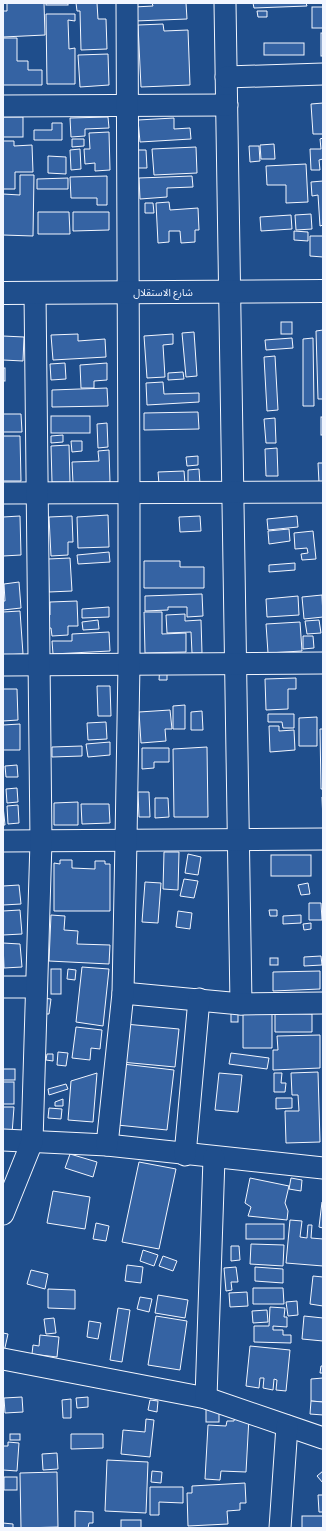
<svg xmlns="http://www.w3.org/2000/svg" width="326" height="1531" font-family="'IBM Plex Sans','Noto Sans Arabic',sans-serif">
<rect width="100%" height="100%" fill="#1f4e8c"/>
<g fill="#3563a3" stroke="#f2f6ff">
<path d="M7 3H44L45 35 3 37V11H7Z"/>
<rect x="46" y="3" width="22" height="2"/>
<path d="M76 3H97L98 19H106L107 49 81 50 80 11H77Z"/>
<path d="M152 3H186L187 19 135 21 134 7 153 6Z"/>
<path d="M253 3H306L307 6 254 8Z"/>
<rect x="312" y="7" width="11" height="21"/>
<path d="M257 11H267V17H258Z"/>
<path d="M46 14H75V21L68 20 69 49 75 48V84H47Z"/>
<path d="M163 24 164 31 188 30 190 85 141 87 138 25Z"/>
<rect x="321" y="33" width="2" height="23"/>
<path d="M3 38H17V61H28V70H42V85H3Z"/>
<rect x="264" y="43" width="40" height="12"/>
<path d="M108 54 109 85 80 87 78 55Z"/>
<path d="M323 103V134H313L311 104Z"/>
<rect x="3" y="117" width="20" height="20"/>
<path d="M108 117 109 128 85 129V136L71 137 70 118Z"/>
<path d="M174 118V129L190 128 191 139 140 142 138 120Z"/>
<path d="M52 123H62V140H34V130H52Z"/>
<path d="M109 132 110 170 95 171V163L85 164 84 149H90L89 133Z"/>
<path d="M323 138V159L319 160 320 170H311L310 149H321L320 139Z"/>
<path d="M72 139H84V146L72 147Z"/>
<path d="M3 141H14V146L32 145 33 172H15V189H3Z"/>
<path d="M274 144 275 159H261L260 145Z"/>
<path d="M249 146H259L260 161 250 162Z"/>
<path d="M196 147 197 173 154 175 152 149Z"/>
<path d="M80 149 81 169 71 170 70 150Z"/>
<path d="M137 150H146L147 168H137Z"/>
<path d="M48 156 66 157V174L48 173Z"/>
<path d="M306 164 308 202 286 203V185H267L266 166Z"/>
<path d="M20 175H34L33 236 3 235V194L20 195Z"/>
<path d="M107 176V205H97V198H71L70 177Z"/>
<path d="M192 176 193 187 167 188V197L140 199 139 178Z"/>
<path d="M68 178V189H37V179Z"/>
<path d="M323 181V225L320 226 318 195 312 196 311 182Z"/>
<path d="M169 202 170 210 198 208 199 230H195V242L181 243 180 231H169V242L158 243 156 203Z"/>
<path d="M145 203H153L154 213H145Z"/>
<path d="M38 212H69L70 234H38Z"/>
<path d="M73 212H109V230L73 231Z"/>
<path d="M311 214 312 229 296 230 295 215Z"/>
<path d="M291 215 292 229 261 231 260 217Z"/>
<path d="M294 231 308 232V241L294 240Z"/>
<path d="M310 236H323V257L310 256Z"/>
<rect x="281" y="322" width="11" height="12"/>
<path d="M323 330V399H318L316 331Z"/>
<path d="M194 332 197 376 186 377 182 333Z"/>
<path d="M78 334V341L105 339 106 357 53 360 51 335Z"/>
<path d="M173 334V344L163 345 165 377 147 378 144 336Z"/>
<path d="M3 336 24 337 23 361 3 360Z"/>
<path d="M292 338 293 348 266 350 265 340Z"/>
<path d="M313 338 314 406H303V339Z"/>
<path d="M275 356 278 410 267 411 264 357Z"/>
<path d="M65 363 66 379 51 380 50 364Z"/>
<path d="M107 363V380L94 381V388H81L80 365Z"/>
<rect x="3" y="368" width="2" height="13"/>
<path d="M183 372 184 379 168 380V373Z"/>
<path d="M163 382 164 394 199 393V402L147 405 146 383Z"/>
<path d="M107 388 108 406 52 407V390Z"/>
<path d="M198 412 199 429 144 430V413Z"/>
<path d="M3 414H21L22 432H3Z"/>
<rect x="51" y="416" width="39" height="17"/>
<rect x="321" y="417" width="2" height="18"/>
<path d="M275 418 276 443H266L264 419Z"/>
<path d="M107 423 108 447 98 448 97 424Z"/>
<path d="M63 435V442L51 443V436Z"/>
<path d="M3 436H20L21 481H3Z"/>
<path d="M71 441H82V451L72 452Z"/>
<path d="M69 445 70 482H52L51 446Z"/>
<path d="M277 448 278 476H266L265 449Z"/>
<path d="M109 450 110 482 73 483 72 462 99 461 98 451Z"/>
<path d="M198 456V465L187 466 186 457Z"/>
<path d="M318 463H323V483H319Z"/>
<path d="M199 469 200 484H188V470Z"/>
<path d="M184 471 185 483 159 484 158 472Z"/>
<path d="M108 515 109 547 78 548 77 517Z"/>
<path d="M20 516 21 555 3 556V517Z"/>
<path d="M72 516 73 542H68V555L51 556 49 517Z"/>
<path d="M200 516 201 531 180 532 179 517Z"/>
<path d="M297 516 298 527 268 530 267 519Z"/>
<path d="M289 529 290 541 269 544 268 531Z"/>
<path d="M313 531 316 559 302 560 301 554 308 553 307 548 295 549 294 533Z"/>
<path d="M109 552 110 562 78 564 77 555Z"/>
<path d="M70 558 72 591 49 592 48 559Z"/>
<path d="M144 561H180V567H204V588H144Z"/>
<path d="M295 563V570L269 572V565Z"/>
<path d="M19 582 21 608 3 610V601H5L4 584Z"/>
<path d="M202 594 203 616 187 617V607H168V610L145 611V596Z"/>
<path d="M322 595 323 617 304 619 302 597Z"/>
<path d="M298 596 299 615 267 617 266 599Z"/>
<path d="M77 601 78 626H68V635L52 636 51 628H48L47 615H50V602Z"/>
<path d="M109 607V617L82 618V609Z"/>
<path d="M20 611 23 654 3 655V612Z"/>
<path d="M144 612H162V634L186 633V652L145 653Z"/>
<path d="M185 614V621L201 620 202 653H192L191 632 167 633 166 615Z"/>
<path d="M98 620 99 629 83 630 82 622Z"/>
<path d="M319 620 321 633 307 634 305 621Z"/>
<path d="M300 622 302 651 268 653 266 624Z"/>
<path d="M109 632 110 651 53 654 52 641H72V634Z"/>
<path d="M303 636H313L314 648 303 649Z"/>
<path d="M160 665H167V680H159Z"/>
<path d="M296 678V689H288V709L266 710 265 679Z"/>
<path d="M97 686H110L111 716H98Z"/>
<path d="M3 689H17L18 720 3 721Z"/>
<path d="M185 705V729H173V706Z"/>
<path d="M170 710 172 729H165L166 741 141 743 139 712Z"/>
<path d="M202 711 203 730H191V712Z"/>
<path d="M268 714H294V728H283L282 722H268Z"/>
<path d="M317 717V746H299V718Z"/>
<path d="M106 722 107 739 88 740 87 723Z"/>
<path d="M20 724V750H3V725Z"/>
<path d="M269 726H279V731L294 730 295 750 270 752Z"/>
<path d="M320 729H323V789H321Z"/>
<path d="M110 742V755L88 757 86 744Z"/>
<path d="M82 746V756L52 757V747Z"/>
<path d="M207 747 208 817H174L173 749Z"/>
<path d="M142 748H169V762H154V768L142 769Z"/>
<path d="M17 765 18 777H6L5 766Z"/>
<path d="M17 788 18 802 7 803 6 789Z"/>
<path d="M138 792H149L150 817H139Z"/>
<path d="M322 797H323V821Z"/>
<path d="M155 798H168L169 817 155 818Z"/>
<path d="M78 802V825H54V803Z"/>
<path d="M81 804H109L110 823 82 824Z"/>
<path d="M18 805 19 823 8 824 7 806Z"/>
<path d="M3 806 5 825H3Z"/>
<path d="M164 852H179L178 890 163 889Z"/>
<path d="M188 854 201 857 198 875 185 873Z"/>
<rect x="271" y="855" width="40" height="21"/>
<path d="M60 860H72V868L95 869V861H105V864H110V911H54V863L60 864Z"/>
<path d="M184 879 198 881 194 898 180 896Z"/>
<path d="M145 882 161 883 158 923 142 922Z"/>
<path d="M308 883 310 894 301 895 298 885Z"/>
<path d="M19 885 21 904 3 905V886Z"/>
<path d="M309 903H321L322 920H309Z"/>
<path d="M20 910 22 934 3 935V911Z"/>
<path d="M269 910H277V916H270Z"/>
<path d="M178 911 192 913 190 929 176 927Z"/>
<path d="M51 915 65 916 64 930 78 931 77 944 110 945 109 964 49 961Z"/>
<path d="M301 915V923L283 924V916Z"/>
<path d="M311 923V929L304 930 303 924Z"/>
<path d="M3 943 20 944 22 967 4 968Z"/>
<path d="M321 956 322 965 304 966V957Z"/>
<rect x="270" y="958" width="8" height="7"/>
<path d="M82 967 109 969 103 1026 76 1022Z"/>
<rect x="51" y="969" width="10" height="25"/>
<path d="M68 969 76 970 75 980 67 979Z"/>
<path d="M320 971V989L273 991V972Z"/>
<path d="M43 998 51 999 49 1014H41Z"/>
<path d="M243 1008 272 1009V1048H243Z"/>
<rect x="231" y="1009" width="7" height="13"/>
<path d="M275 1013 312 1014V1032H275Z"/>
<path d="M125 1024 179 1029 175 1067 121 1062Z"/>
<path d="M76 1027 102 1030 100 1049 91 1048 90 1060 72 1058Z"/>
<path d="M320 1035V1068L273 1070V1050H278L277 1036Z"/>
<path d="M58 1052 68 1053 66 1066 57 1065Z"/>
<path d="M231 1053 269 1058 267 1069 229 1064Z"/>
<path d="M47 1054H53V1061L46 1060Z"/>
<path d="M123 1064 174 1070 167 1130 117 1125Z"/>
<rect x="3" y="1069" width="12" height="11"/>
<path d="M318 1072 320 1142 286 1143 285 1111H299L298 1095H292L291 1073Z"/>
<path d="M97 1073 93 1122 68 1120 71 1081Z"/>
<path d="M219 1073 242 1075 238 1112 215 1110Z"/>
<path d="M274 1073H282L281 1083H286L285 1092H274Z"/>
<rect x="3" y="1082" width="11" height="22"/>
<path d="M66 1084 68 1089 49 1095 48 1089Z"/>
<path d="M276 1098H292V1108L276 1109Z"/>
<path d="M63 1099V1106H55V1102Z"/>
<path d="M3 1107H14L12 1134H3Z"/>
<path d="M49 1108 62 1109 61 1119 48 1118Z"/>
<path d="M70 1154 97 1162 93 1177 65 1168Z"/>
<path d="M139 1162 176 1169 159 1249 122 1242Z"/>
<path d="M250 1178 289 1186 285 1203 288 1211 287 1220 248 1216 251 1207 245 1203Z"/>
<path d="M291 1178 302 1180 301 1191 289 1189Z"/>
<path d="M53 1191 90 1197 85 1229 47 1223Z"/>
<path d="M322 1202H323V1228L319 1227Z"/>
<path d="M290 1220 302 1221 300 1237 307 1238 308 1225H312L311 1238 323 1239V1266L286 1263Z"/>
<path d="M96 1223 109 1226 106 1241 93 1239Z"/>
<rect x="246" y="1224" width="38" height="15"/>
<path d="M251 1244 284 1245 283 1266 250 1264Z"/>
<path d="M231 1246H239L240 1260 231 1261Z"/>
<path d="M143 1250 158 1255 154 1266 140 1261Z"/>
<path d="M163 1256 177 1261 173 1271 159 1266Z"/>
<path d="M127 1265 143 1267 141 1283 125 1281Z"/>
<path d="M236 1267 238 1282H231L232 1290 226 1291 224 1268Z"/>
<path d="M255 1267 283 1269V1283L255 1281Z"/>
<path d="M31 1270 48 1274 45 1289 27 1284Z"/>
<path d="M313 1276 323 1277V1306L310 1304Z"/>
<path d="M253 1288H283L284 1304H253Z"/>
<path d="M48 1289 75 1290V1309L48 1308Z"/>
<path d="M247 1292 248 1306 230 1307 229 1293Z"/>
<path d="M158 1295 188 1300 185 1318 155 1313Z"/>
<path d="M140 1297 152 1299 149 1312 137 1309Z"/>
<path d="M297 1301 298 1315 288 1316 286 1302Z"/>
<path d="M270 1307 285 1308 284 1317H287V1327L273 1326V1330H283V1335H291V1343L254 1342V1326H269Z"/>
<path d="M118 1308 130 1310 122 1362 110 1360Z"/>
<path d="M267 1310 268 1322 253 1323 252 1311Z"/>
<path d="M156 1316 187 1321 180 1370 148 1365Z"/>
<path d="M304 1316 323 1318V1341L302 1339Z"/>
<path d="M54 1318 56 1333 46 1334 44 1319Z"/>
<path d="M89 1321 101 1323 98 1339 87 1337Z"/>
<path d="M3 1333 8 1334 4 1352 3 1351Z"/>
<path d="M40 1335 59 1337 57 1357 32 1354 33 1345 39 1346Z"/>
<path d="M250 1346 290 1350 286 1391 276 1390 277 1380 274 1379 273 1390 263 1388 264 1378H260L259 1388 246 1386Z"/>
<path d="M321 1366H323V1373H320Z"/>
<path d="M323 1378V1402L311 1401V1379Z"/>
<path d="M22 1397 23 1412 5 1413 4 1398Z"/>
<path d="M88 1397V1407L77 1408 76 1398Z"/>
<path d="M71 1399V1418H63L62 1400Z"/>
<path d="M150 1400 158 1401 157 1412 148 1410Z"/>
<path d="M311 1401 323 1402V1415L310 1414Z"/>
<rect x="206" y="1409" width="13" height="13"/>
<path d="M235 1416 249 1417 246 1472 221 1471 220 1480 205 1479 208 1425 226 1426 227 1421H234Z"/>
<path d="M146 1419 154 1420 150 1457 121 1454 123 1430 145 1432Z"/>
<rect x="10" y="1434" width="10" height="6"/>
<path d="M71 1434H103V1448L71 1449Z"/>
<path d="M8 1442 19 1443 17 1471 3 1470V1446H8Z"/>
<path d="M57 1453 58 1469 43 1470 42 1454Z"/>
<path d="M107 1460 148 1462 146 1513 105 1511Z"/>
<path d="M152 1471 162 1472 161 1483 151 1482Z"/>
<path d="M323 1471V1483L317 1476Z"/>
<path d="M57 1472 58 1527 21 1528 20 1473Z"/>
<rect x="4" y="1477" width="13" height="13"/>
<path d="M245 1483 246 1503H240V1510L227 1511 228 1524 188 1526 187 1493H192V1486Z"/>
<path d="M150 1487H183V1503L159 1502V1515H150Z"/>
<path d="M318 1495H323V1512H319Z"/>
<path d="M75 1511 93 1512V1523H89L88 1528H75Z"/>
<rect x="302" y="1516" width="21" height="12"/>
<rect x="121" y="1520" width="20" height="8"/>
<path d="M3 1523 13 1524V1528H3Z"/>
</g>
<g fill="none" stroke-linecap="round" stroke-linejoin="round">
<g stroke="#f2f6ff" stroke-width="23">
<g id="street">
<path d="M225 3 241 1004"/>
<path d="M226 77 323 74"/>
<path d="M3 106 227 105"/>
<path d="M3 493 323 492"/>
<path d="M3 665 323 663"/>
<path d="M3 841 323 839"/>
<path d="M3 987H36"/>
<path d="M123 993 241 1004 323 1003"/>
<path d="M3 1140 107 1145 323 1168"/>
<path d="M107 1145 123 993 126 840 129 664V492L127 3"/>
<path d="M185 1155 199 999"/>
<path d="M3 1214 32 1142 41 841 35 293"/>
<path d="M3 1359 206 1398 323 1438"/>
<path d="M206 1398 214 1158"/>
<path d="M280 1528 287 1426"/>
</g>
</g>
<g stroke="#f2f6ff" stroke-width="24">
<path id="highway" d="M3 293 323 291"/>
</g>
<use href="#street" stroke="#1f4e8c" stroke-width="21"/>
<use href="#highway" stroke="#1f4e8c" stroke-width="22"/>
</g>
<g text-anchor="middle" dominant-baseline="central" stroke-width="3" stroke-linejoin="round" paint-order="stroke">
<g font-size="10" fill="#f2f6ff" stroke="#1f4e8c">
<text x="163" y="292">شارع الاستقلال</text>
</g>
</g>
<rect width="326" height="1531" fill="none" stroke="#f2f6ff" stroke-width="8"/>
</svg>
